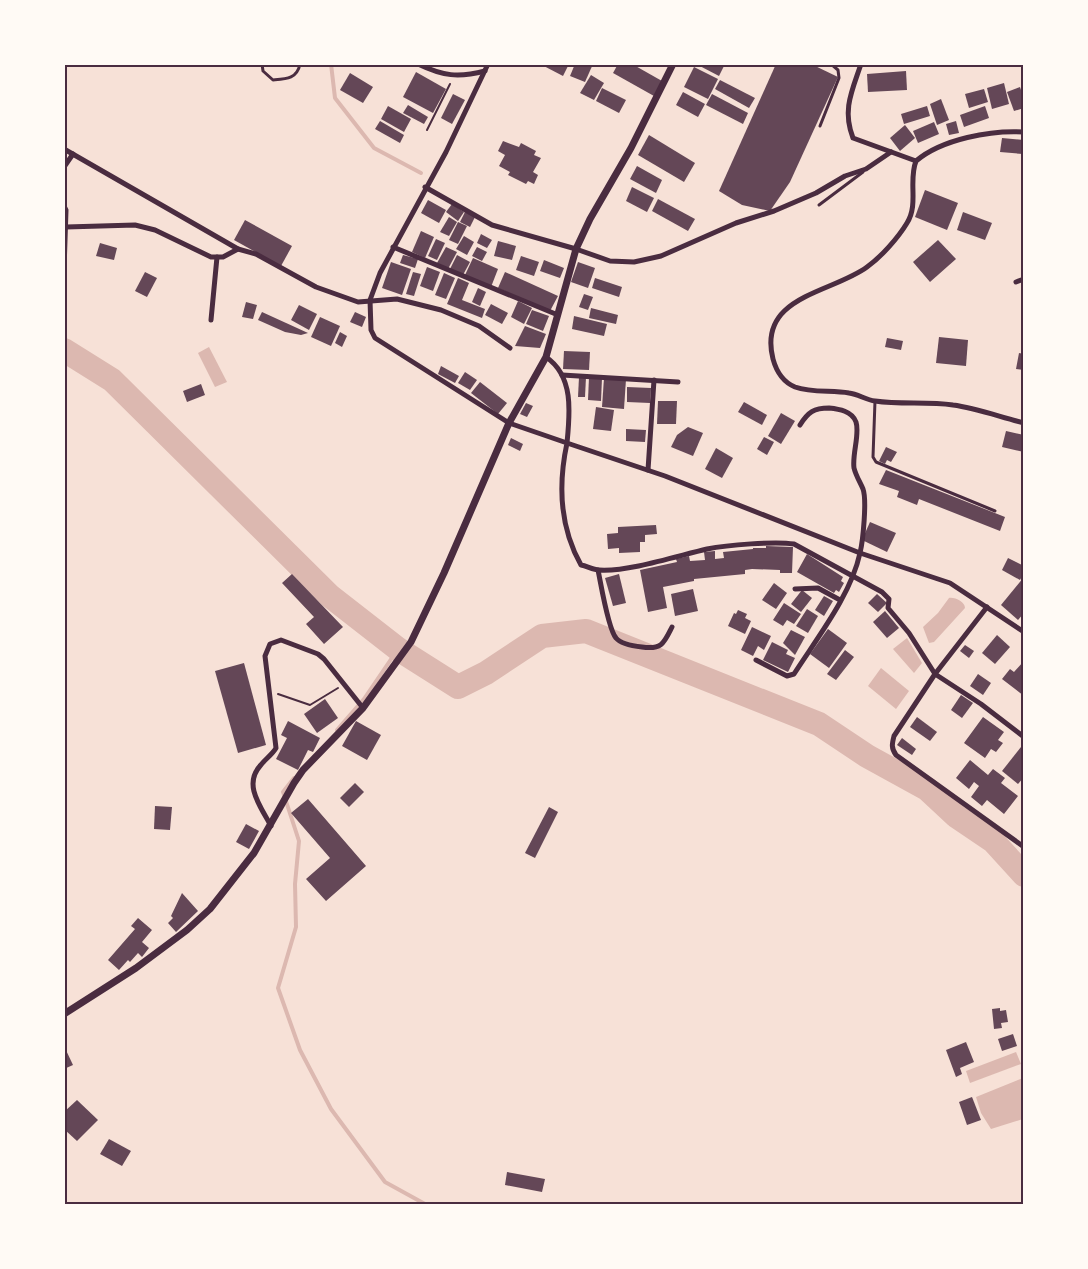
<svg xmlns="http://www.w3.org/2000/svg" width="1088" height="1269" font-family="Barlow,sans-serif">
<rect width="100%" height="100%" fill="#f7e1d7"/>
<g fill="#dcb8b0">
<path d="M209 347 227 382 215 387 198 353Z"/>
<path d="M949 598C955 597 965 602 965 608L934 642 929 643 923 627 938 613Z"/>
<path d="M907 638 922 663 914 673 893 649Z"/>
<path d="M881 668 909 691 896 709 868 686Z"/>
<path d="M1016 1052 1021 1064 970 1083 966 1071Z"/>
<path d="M1023 1078V1119L991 1129 981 1113 976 1097Z"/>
</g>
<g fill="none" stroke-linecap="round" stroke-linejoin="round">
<g stroke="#dcb8b0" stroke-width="4">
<path d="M331 64 335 98 374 148 421 173"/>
<path d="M337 730 364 699 398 649"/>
<path d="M294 778 283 792 299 841 295 884 296 927 278 988 300 1050 331 1109 385 1182 425 1204"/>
</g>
<path stroke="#dcb8b0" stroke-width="24" d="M64 350 112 380 330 596 398 649 458 687 486 673 542 636 586 631 819 724 867 756 927 789 956 816 993 841 1024 875"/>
</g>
<g fill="#644757">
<path d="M540 64H569L563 76Z"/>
<path d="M575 64H593L585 82 570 76Z"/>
<path d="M618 64H632L662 81 654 96 613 73Z"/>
<path d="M696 64H725L719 76Z"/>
<path d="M776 64H811L838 77 790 182 770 211 742 205 719 191Z"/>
<path d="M694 67 718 79 708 99 684 87Z"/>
<path d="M906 71 907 90 868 92 867 74Z"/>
<path d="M416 72 446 89 433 113 403 97Z"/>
<path d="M350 73 373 87 363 103 340 90Z"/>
<path d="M591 75 604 83 594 100 580 93Z"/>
<path d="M720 80 755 98 749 108 715 89Z"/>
<path d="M1004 83 1009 104 992 109 987 88Z"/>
<path d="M1020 87 1024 99V108L1014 111 1007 92Z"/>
<path d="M602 88 626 100 619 113 596 101Z"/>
<path d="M984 89 988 102 969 108 965 94Z"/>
<path d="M683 92 705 104 698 117 676 105Z"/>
<path d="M453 94 465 100 452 124 441 118Z"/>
<path d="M712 94 748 113 743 124 706 105Z"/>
<path d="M941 99 949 120 937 125 930 104Z"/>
<path d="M408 105 428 117 424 124 403 113Z"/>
<path d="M388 106 411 119 404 132 381 119Z"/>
<path d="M927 106 930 116 904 124 901 114Z"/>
<path d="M985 106 989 118 964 127 960 115Z"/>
<path d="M380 121 404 135 400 143 375 129Z"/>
<path d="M956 121 959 133 949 135 946 124Z"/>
<path d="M934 122 939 134 918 143 913 131Z"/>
<path d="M905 125 915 138 900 151 890 138Z"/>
<path d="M649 135 695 163 684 182 638 155Z"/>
<path d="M1002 138 1024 140 1023 154 1000 152Z"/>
<path d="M503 141 519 147 521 143 536 151 534 155 541 158 533 172 538 175 534 184 528 181 526 184 508 175 510 172 499 166 505 155 498 151Z"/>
<path d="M637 166 662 180 656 193 630 179Z"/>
<path d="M632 187 654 198 647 212 626 201Z"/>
<path d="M925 190 958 203 947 230 915 217Z"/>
<path d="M658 199 695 219 688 231 652 211Z"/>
<path d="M428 200 446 210 439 223 421 213Z"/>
<path d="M452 204 464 212 458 221 446 212Z"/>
<path d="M465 212 475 217 470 227 460 222Z"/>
<path d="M963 212 992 223 985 240 957 230Z"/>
<path d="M449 217 457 222 449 236 440 232Z"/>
<path d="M245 220 292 246 281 266 234 240Z"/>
<path d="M458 222 467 226 458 244 449 240Z"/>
<path d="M421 231 434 237 425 258 412 252Z"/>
<path d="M481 234 492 240 487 248 477 243Z"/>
<path d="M464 236 474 242 467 255 456 249Z"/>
<path d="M436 239 445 243 437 260 428 256Z"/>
<path d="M938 240 956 259 930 282 913 262Z"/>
<path d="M498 241 516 246 512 260 494 256Z"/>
<path d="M100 243 117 248 114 260 96 256Z"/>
<path d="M446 247 457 252 448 269 437 263Z"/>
<path d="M477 247 487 252 482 261 472 256Z"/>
<path d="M403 255 418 259 415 268 400 263Z"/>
<path d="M457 255 470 262 463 275 450 269Z"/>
<path d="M521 256 539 262 534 276 516 270Z"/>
<path d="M473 258 498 269 491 287 465 275Z"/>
<path d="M544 260 564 268 560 278 540 271Z"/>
<path d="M391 262 411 269 402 295 382 288Z"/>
<path d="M578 262 595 268 588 288 571 282Z"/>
<path d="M427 267 440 272 433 291 420 286Z"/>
<path d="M145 272 157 278 147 297 135 291Z"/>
<path d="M413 272 421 274 414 296 406 294Z"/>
<path d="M505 272 558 296 550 311 498 288Z"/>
<path d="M444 273 455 278 446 299 435 295Z"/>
<path d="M458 278 469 283 462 300 485 309 482 318 447 304Z"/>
<path d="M595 278 622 287 619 297 592 288Z"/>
<path d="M478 288 486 292 480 306 472 302Z"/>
<path d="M584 294 593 297 588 310 579 307Z"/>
<path d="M518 301 532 308 524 324 511 317Z"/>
<path d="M246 302 257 305 253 319 242 317Z"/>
<path d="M491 304 508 313 502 324 485 315Z"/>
<path d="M299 305 317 314 309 330 291 320Z"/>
<path d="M591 308 618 315 616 324 589 318Z"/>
<path d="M532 310 549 316 543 331 526 324Z"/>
<path d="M262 312 308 333 301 335 285 332 258 320Z"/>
<path d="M355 312 366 317 362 327 350 322Z"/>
<path d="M574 316 607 324 604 336 572 329Z"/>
<path d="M320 317 340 326 331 346 311 337Z"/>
<path d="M525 326 546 334 540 348 515 346Z"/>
<path d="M340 332 347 336 342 347 335 343Z"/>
<path d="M939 337 968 340 966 366 936 363Z"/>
<path d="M887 338 903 341 901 350 885 347Z"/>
<path d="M564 351 590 352 589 370 563 369Z"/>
<path d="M1019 353 1024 354V370L1016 369Z"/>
<path d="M441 366 459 376 455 383 438 374Z"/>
<path d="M465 372 477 380 470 390 458 383Z"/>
<path d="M579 377H586L585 397H578Z"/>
<path d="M589 377 602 378 601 401 588 400Z"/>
<path d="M604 378 626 379 624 409 602 407Z"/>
<path d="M480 382 507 403 498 414 471 393Z"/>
<path d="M201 384 205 395 187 402 183 391Z"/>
<path d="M627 387 651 388 650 403 627 402Z"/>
<path d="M658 401H677L676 424H657Z"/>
<path d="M744 402 767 415 762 425 738 412Z"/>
<path d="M526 403 533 406 527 417 520 414Z"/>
<path d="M596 407 614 410 611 431 593 429Z"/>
<path d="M781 413 795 421 781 444 768 436Z"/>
<path d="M688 427 703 433 693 456 671 447 677 435Z"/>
<path d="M626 429 646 430 645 442 626 441Z"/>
<path d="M1006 431 1024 435V452L1002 447Z"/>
<path d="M764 437 774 442 767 455 757 449Z"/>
<path d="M511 438 523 444 520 451 508 445Z"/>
<path d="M886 447 897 452 891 462 887 460 885 464 879 461Z"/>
<path d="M716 448 733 458 722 478 705 469Z"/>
<path d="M886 470 1005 517 1000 531 919 499 917 505 897 497 899 491 879 484Z"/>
<path d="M870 522 896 533 887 552 862 540Z"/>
<path d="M656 525 657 534 645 535V542H640V552L619 553V548L608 549 607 534 618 533V527Z"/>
<path d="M766 546 793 547 792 573H780V570L752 569 745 570V574L694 579V581L663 587 667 608 648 612 640 570 677 562 676 559 689 556 690 561 705 560 704 552 715 551V559L724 558 723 552 753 549V548H766Z"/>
<path d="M807 554 843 577 841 581 844 583 839 592 836 590 834 593 797 572Z"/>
<path d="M1008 558 1024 566V573L1020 580 1002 570Z"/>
<path d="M292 574 343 627 324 644 306 624 314 617 282 583Z"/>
<path d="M619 574 626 603 613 606 605 578Z"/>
<path d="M1024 577V613L1018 620 1001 605Z"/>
<path d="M774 583 787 593 776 609 762 600Z"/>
<path d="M693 589 698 611 675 616 671 594Z"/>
<path d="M802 590 812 598 801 612 791 604Z"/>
<path d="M877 594 887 603 878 612 868 603Z"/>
<path d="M824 596 833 601 824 616 815 610Z"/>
<path d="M784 603 801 614 794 624 787 620 783 626 773 620Z"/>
<path d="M807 609 818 616 808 633 796 626Z"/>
<path d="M738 610 747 614 745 618 751 621 745 634 728 626 734 613 736 614Z"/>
<path d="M885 611 899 628 887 638 873 622Z"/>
<path d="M752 627 771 636 764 650 758 646 753 656 741 650Z"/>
<path d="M828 629 847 643 829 668 810 654Z"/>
<path d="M791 630 805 637 795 655 783 643Z"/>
<path d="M997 635 1010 647 995 664 982 653Z"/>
<path d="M772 642 788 650 786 654 795 658 788 672 763 660Z"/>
<path d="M965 645 974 651 969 658 960 651Z"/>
<path d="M845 650 854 657 836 680 827 674Z"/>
<path d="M1024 661V696L1002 679 1010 669 1014 672Z"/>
<path d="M244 663 266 745 238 753 215 671Z"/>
<path d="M978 674 991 683 983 695 970 686Z"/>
<path d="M961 695 973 703 962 718 951 710Z"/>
<path d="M325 699 338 718 317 733 304 714Z"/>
<path d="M917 717 937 732 930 741 910 727Z"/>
<path d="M983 717 1004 732 998 740 1003 743 996 752 991 749 985 758 964 743Z"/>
<path d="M288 721 320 738 313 752 308 750 298 770 276 759 287 738 281 735Z"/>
<path d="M356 721 381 735 367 760 342 746Z"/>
<path d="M902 738 916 749 912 755 897 745Z"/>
<path d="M1021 747 1024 750V777L1018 784 1002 771Z"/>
<path d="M970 760 988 775 993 769 1005 778 1001 783 1018 796 1004 814 987 800 982 806 971 797 979 786 974 782 969 789 956 778Z"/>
<path d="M355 783 364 792 349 807 340 798Z"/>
<path d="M308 799 366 866 326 901 306 879 330 858 291 813Z"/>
<path d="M155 806 172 807 170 830 154 829Z"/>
<path d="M549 807 558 812 535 858 525 853Z"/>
<path d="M246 824 259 831 249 849 236 842Z"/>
<path d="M182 893 198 911 176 932 168 923 173 918 171 916Z"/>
<path d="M138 918 152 930 142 942 149 948 142 957 138 953 130 962 128 960 119 970 108 960 135 929 131 926Z"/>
<path d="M1000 1008V1011L1006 1010 1008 1022 1001 1023 1002 1028 994 1029 992 1009Z"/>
<path d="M1013 1034 1017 1046 1002 1051 998 1039Z"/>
<path d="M966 1042 974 1062 960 1068 962 1074 956 1077 946 1050Z"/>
<path d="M64 1046 73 1065 64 1069Z"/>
<path d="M972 1097 981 1120 967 1125 959 1102Z"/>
<path d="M77 1100 98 1120 77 1141 64 1129V1112Z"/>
<path d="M109 1139 131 1151 122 1166 100 1154Z"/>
<path d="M507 1172 545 1179 542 1192 505 1185Z"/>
</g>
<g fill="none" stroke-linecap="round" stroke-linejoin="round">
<g stroke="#4a2c40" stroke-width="2">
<path d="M427 130 450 84"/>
<path d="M278 694 310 705 338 688"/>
</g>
<g stroke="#4a2c40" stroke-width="3">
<path d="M262 64 263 71 273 80C286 79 297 79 300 64"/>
<path d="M820 126 839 78 838 70 831 64"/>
<path d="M819 205 863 172"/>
<path d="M875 401 873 457 876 462 995 511"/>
</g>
<g stroke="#4a2c40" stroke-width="5">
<path d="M418 64C443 76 458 78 485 71"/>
<path d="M488 64 446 152 380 273 370 300 371 330 375 338 509 423 567 443C558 485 559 526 581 565 587 566 593 570 599 570 628 572 677 556 707 549 727 545 775 541 794 544L882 592 889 599 888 608 909 633 935 674 981 704 1024 737"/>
<path d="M861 64C852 91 842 110 853 138L916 161"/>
<path d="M1024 132C991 130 942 139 916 161 908 181 919 204 907 223 898 238 881 257 867 267 832 293 757 296 773 359 776 370 783 382 795 387 812 393 832 390 849 393 858 394 866 400 875 401 901 405 927 401 953 405 976 408 1000 417 1024 423"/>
<path d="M64 149 238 249 256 254 316 287 358 302 397 299 441 310 479 326 510 348"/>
<path d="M64 167 73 154"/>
<path d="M425 187 492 225 576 249 610 261 634 262 661 256 736 223 774 211 816 193 845 176 866 169 891 152"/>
<path d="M64 206 66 210 64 270"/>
<path d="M66 227 135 225 155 230 211 257H223L238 249"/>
<path d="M393 247 558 315"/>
<path d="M1016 282 1024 279"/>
<path d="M211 320 217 257"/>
<path d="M546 357C574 376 570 413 567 443L665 476 860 553 950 583 1024 632"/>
<path d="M562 375 678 382"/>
<path d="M648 470 654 380"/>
<path d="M598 570C601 584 608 629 616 638 621 644 633 646 642 647 662 650 664 643 672 627"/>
<path d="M795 589 818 588 840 600"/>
<path d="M987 607 935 674 894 736C892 744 891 748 896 755L1024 847"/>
<path d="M756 660 787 676 794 674C817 638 851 595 860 553 863 541 867 500 863 489 860 482 856 476 854 468 852 454 860 434 856 422 852 411 839 409 829 408 814 408 808 412 800 425"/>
<path d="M271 826C261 807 243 785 260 766 265 759 272 755 276 748L265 656 270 644 281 640 318 654 324 659 363 708"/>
</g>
<path stroke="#4a2c40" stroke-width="7" d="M64 1014 136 968 187 930 210 909 254 853 294 783 303 770 363 708 411 642 444 573 509 423 546 357 576 249 590 219 631 148 673 64"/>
</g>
<rect width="1088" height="1269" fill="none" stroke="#fffaf5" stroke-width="132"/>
<rect x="66" y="66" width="956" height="1137" fill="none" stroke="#4a2c40" stroke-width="2"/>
</svg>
